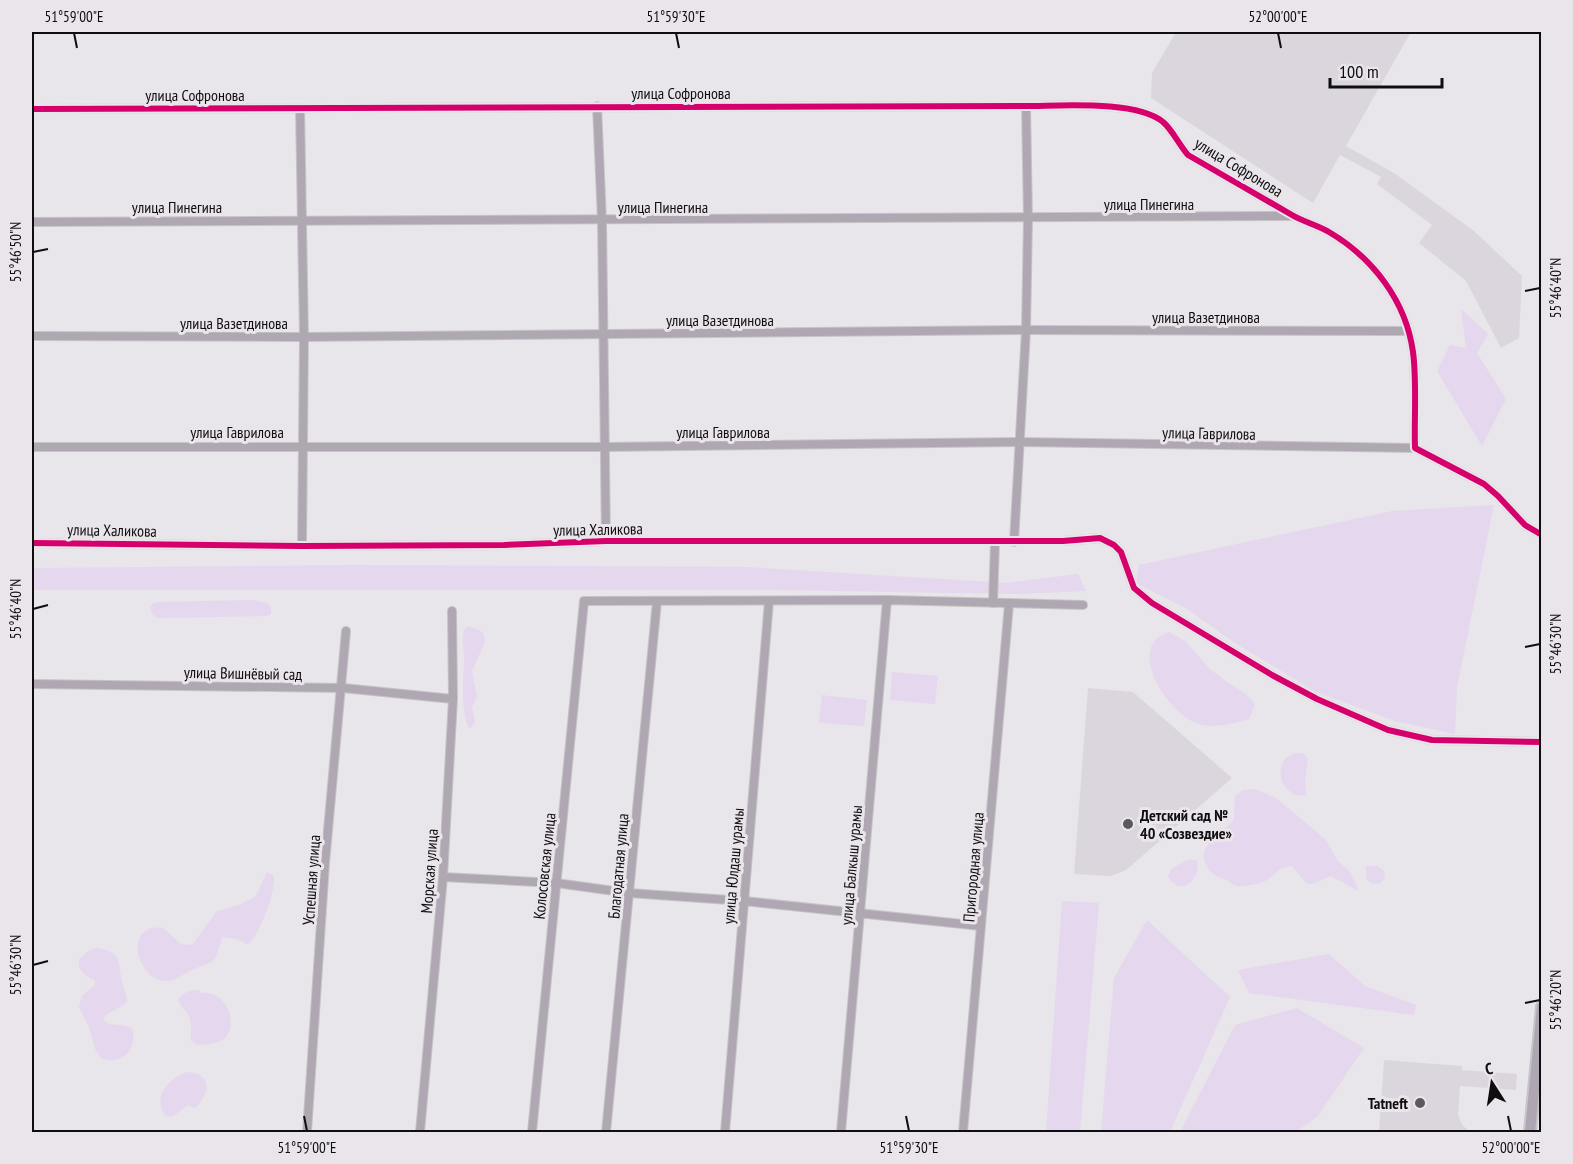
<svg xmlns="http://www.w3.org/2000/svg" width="1573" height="1164" font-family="'PT Sans Narrow',sans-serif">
<rect width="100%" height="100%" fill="#e8e6ea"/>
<g fill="#dbd6de">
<path d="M1176 32H1411L1346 146 1394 173 1474 231 1522 276 1519 338 1501 348 1466 281 1419 243 1432 225 1377 184 1381 177 1340 155 1313 203 1151 98 1152 73Z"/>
<path d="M1088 688 1133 692 1232 778 1126 870 1111 876 1074 874Z"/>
<path d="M1384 1060 1462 1066V1070L1517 1074 1516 1090 1460 1086 1458 1115 1463 1126 1471 1132H1379Z"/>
</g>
<g fill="#e5d7ed">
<path d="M1461 309 1488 334 1477 353 1506 399 1482 446 1437 371 1450 345 1466 348Z"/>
<path d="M1494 505 1457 687 1455 734 1395 721 1316 692 1235 643 1187 609 1136 583 1139 565 1392 511Z"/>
<path d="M351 565 747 567 1006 583 1078 574 1086 591 1018 594 776 590H32V568Z"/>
<path d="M253 600 267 603 271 607V614L266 616 157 618 152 614 150 608 153 603 160 602Z"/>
<path d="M468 626 479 630 484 634 485 642 472 671 477 697 472 707 475 721 471 728 468 727C460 704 464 680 464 656 464 646 461 637 465 628Z"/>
<path d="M1169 632 1185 641 1210 669 1227 682 1246 694 1255 704 1249 719C1234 724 1219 727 1203 725 1171 720 1122 646 1169 632Z"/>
<path d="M892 672 938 676 935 704 890 700Z"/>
<path d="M822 695 867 700 864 726 819 723Z"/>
<path d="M1295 753H1302L1308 758 1305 780 1306 795C1283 801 1268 762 1295 753Z"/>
<path d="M1255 789 1276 798 1326 840 1337 860 1350 872 1359 891 1331 876 1312 884H1307L1292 866C1278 866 1276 876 1265 881 1259 884 1244 887 1237 886 1233 886 1230 881 1226 880 1219 877 1214 876 1210 871 1192 847 1220 835 1234 820L1235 796 1243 790Z"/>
<path d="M1190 859 1197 861C1201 880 1180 898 1168 876L1171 869Z"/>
<path d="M1366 866H1378L1384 871 1385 878 1380 883 1373 884 1367 880Z"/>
<path d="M267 872 274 876C275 894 261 929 250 943L247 944 237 939 222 937C214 967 216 959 190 971 183 974 177 980 169 981 135 983 123 922 163 928L181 944 192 945 217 911 239 905 256 896Z"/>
<path d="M1062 901 1099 903 1080 1132H1046Z"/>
<path d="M1147 920 1230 997 1170 1132H1101L1114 978Z"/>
<path d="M97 948C122 952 118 961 122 982 124 988 126 994 127 1001 121 1009 111 1010 104 1017V1021C112 1027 123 1023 132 1028 138 1049 122 1066 101 1058L95 1049 89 1027 79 1007 82 996 95 985V981C92 978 86 977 83 973 71 960 86 951 97 948Z"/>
<path d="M1329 954 1365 986 1416 1005 1414 1015 1249 993 1238 970Z"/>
<path d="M192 990H199L201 993C206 993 210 993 215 995 229 1002 237 1025 225 1038 219 1044 205 1044 197 1045L191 1040C190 1034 192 1026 190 1020 188 1006 164 1001 192 990Z"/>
<path d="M1297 1008 1364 1048 1318 1116 1296 1132H1180L1235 1025Z"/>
<path d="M188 1072C213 1074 210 1094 195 1108L188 1105 173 1116H166C151 1098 169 1077 188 1072Z"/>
</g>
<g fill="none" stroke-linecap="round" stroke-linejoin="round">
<g stroke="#c5c4c6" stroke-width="10">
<g id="street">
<path d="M597 106 602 221 606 541"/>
<path d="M300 108 304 337 302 546"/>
<path d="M32 109 1026 106C1061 106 1136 100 1163 122 1171 128 1180 146 1188 155 1223 175 1257 195 1292 215 1304 222 1317 225 1329 232 1373 258 1406 301 1413 352 1417 381 1414 419 1415 448L1484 484 1498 496 1525 525 1542 535"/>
<path d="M32 222 1293 216"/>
<path d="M32 336 304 337 1026 330 1408 331"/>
<path d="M32 447H605L1021 442 1415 448"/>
<path d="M1014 542 1026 330 1028 219 1026 106"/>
<path d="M32 543 302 546 504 545 606 541H1063L1100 538 1114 545 1121 552 1134 588 1152 603 1272 675 1317 699 1388 730 1432 740 1542 742"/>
<path d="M993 603 995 542"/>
<path d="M32 684 343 688 453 699"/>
<path d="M443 877 556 883 629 893 744 901 981 926"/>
<path d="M307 1132 325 863 346 631"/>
<path d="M420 1132 443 877 453 699 452 611"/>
<path d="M532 1132 584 601 887 600 1083 605"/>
<path d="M606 1132 657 601"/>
<path d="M725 1132 769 601"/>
<path d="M841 1132 887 600"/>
<path d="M963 1132 1009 604"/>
</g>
</g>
<g stroke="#c5c4c6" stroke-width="14">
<path id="secondary" d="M1530 1132 1542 1007"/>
</g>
<use href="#street" stroke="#afa8b3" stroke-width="8"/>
<use href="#secondary" stroke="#aea6b3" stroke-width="10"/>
<g stroke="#e9e5eb" stroke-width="10">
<g id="cycleway">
<path d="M32 109 1026 106C1061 106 1136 100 1163 122 1171 128 1180 146 1188 155 1223 175 1257 195 1292 215 1304 222 1317 225 1329 232 1373 258 1406 301 1413 352 1417 381 1414 419 1415 448L1484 484 1498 496 1525 525 1542 535"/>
<path d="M32 543 302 546 504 545 606 541H1063L1100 538 1114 545 1121 552 1134 588 1152 603 1272 675 1317 699 1388 730 1432 740 1542 742"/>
</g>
</g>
<use href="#cycleway" stroke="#d6006c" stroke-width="6"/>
</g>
<path fill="none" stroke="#0f0d0f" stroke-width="2" d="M74 33 77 48M676 33 679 48M1278 33 1281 48M33 252 48 249M1525 291 1540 288M33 609 48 605M1525 647 1540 644M33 965 48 961M1525 1003 1540 1000M304 1116 307 1131M906 1116 909 1131M1508 1116 1511 1131"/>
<g fill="#5b595c" stroke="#e9e5eb" stroke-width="2">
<circle cx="1128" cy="824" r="6"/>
<circle cx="1420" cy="1103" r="6"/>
</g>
<g text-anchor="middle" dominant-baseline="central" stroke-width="6" stroke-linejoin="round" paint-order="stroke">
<g font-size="16" fill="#0f0d0f" stroke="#e9e5eb">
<text x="681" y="93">улица Софронова</text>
<text x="195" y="95">улица Софронова</text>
<text transform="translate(1239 167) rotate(31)">улица Софронова</text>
<text x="1149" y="204">улица Пинегина</text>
<text x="177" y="207">улица Пинегина</text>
<text x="663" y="207">улица Пинегина</text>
<text x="1206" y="317">улица Вазетдинова</text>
<text x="720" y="320">улица Вазетдинова</text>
<text x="234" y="323">улица Вазетдинова</text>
<text x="237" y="432">улица Гаврилова</text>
<text x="723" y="432">улица Гаврилова</text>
<text transform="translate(1209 433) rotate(1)">улица Гаврилова</text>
<text transform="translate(598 529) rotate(-1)">улица Халикова</text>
<text transform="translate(112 530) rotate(1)">улица Халикова</text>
<text transform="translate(243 673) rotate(1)">улица Вишнёвый сад</text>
<text transform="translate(851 865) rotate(-85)">улица Балкыш урамы</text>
<text transform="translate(544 866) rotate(-84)">Колосовская улица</text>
<text transform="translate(618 866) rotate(-85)">Благодатная улица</text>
<text transform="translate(733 866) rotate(-85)">улица Юлдаш урамы</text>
<text transform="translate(973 867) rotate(-85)">Пригородная улица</text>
<text transform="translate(429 871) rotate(-86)">Морская улица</text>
<text transform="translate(311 880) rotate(-86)">Успешная улица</text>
</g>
<g font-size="16" font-weight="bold" fill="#0f0d0f" stroke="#e9e5eb" text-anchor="start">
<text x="1140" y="815">Детский сад №<tspan x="1140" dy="18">40 «Созвездие»</tspan></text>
<text x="1408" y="1103" text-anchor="end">Tatneft</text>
</g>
</g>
<rect width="1573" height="1164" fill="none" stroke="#e9e5eb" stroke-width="66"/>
<g transform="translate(1492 1083) rotate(348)" stroke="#e9e5eb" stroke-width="4.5" paint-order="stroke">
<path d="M0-4.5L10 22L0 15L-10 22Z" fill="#0f0d0f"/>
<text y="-9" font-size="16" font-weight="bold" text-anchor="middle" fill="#0f0d0f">С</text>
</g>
<path d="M1330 78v9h112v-9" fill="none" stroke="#0f0d0f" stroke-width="3"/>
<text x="1339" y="78" font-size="18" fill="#0f0d0f" stroke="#e9e5eb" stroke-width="4.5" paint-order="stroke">100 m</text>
<rect x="33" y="33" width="1507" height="1098" fill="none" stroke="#0f0d0f" stroke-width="2"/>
<g font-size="15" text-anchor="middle" fill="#0f0d0f">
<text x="74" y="22">51°59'00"E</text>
<text x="676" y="22">51°59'30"E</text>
<text x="1278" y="22">52°00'00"E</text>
<text transform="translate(16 252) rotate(-90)" y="5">55°46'50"N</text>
<text transform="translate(1556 288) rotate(-90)" y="5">55°46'40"N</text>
<text transform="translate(16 609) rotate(-90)" y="5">55°46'40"N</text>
<text transform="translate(1556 644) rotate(-90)" y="5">55°46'30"N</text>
<text transform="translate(16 965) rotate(-90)" y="5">55°46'30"N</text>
<text transform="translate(1556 1000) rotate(-90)" y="5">55°46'20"N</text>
<text x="307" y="1153">51°59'00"E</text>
<text x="909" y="1153">51°59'30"E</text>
<text x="1511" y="1153">52°00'00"E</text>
</g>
</svg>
